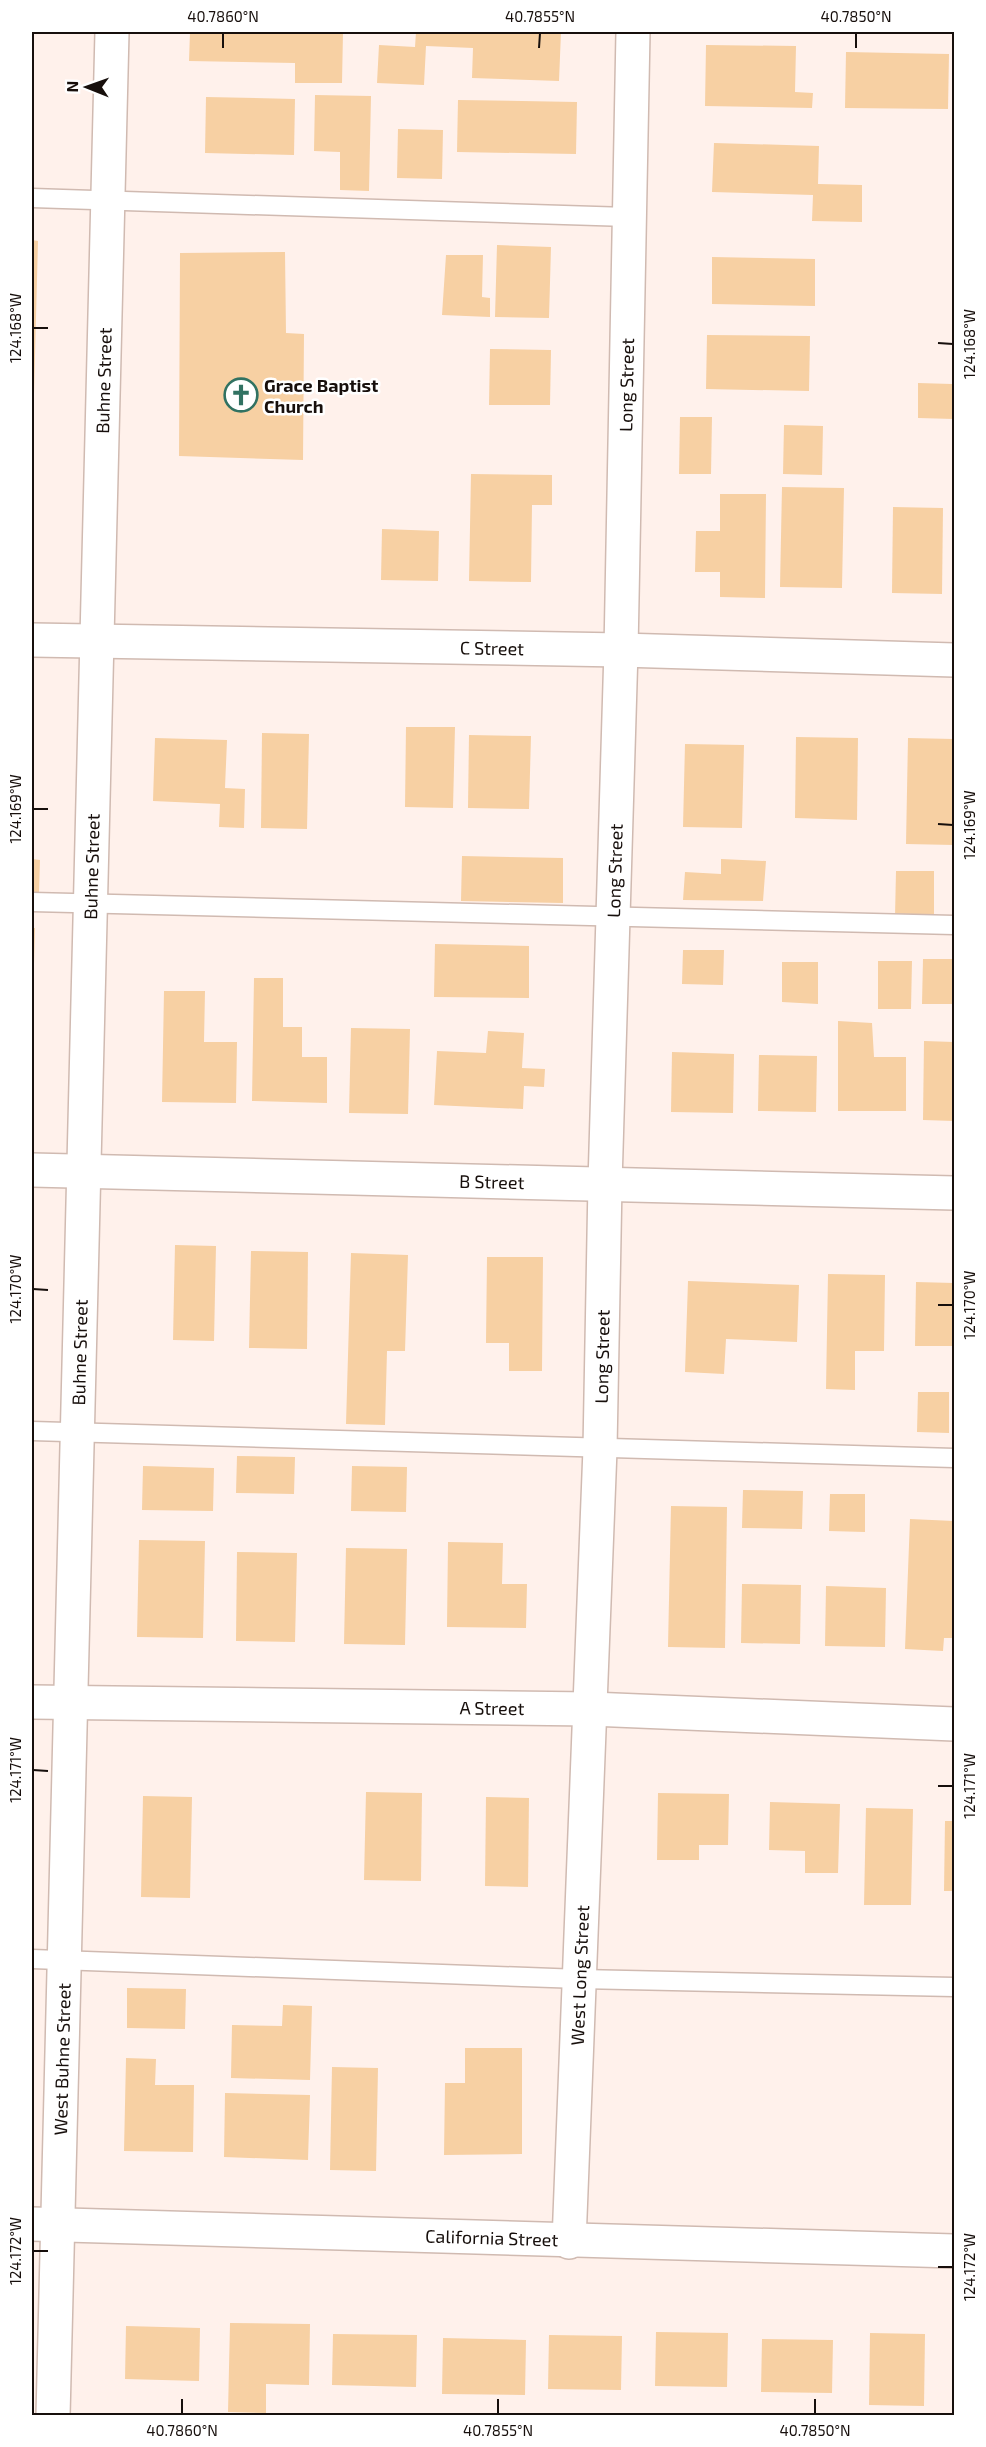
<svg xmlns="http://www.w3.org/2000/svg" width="986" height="2447" font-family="'Exo 2',sans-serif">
<rect width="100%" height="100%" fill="#fff1eb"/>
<g fill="#f7d0a3">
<path d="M190 32H343L342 83H295V63L189 61Z"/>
<path d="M416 32H561L559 81 472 78 473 48 426 46 424 85 377 83 379 45 415 47Z"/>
<path d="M706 45 796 46 795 92 813 93 812 108 705 106Z"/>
<path d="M846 52 949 54 948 109 845 108Z"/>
<path d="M315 95 371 96 369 191 340 190V152L314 151Z"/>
<path d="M206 97 295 99 294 155 205 153Z"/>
<path d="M458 100 577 102 576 154 457 152Z"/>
<path d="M398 129 443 130 442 179 397 178Z"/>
<path d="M714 143 819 146 818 184 862 185V222L812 221 813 195 712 192Z"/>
<path d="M32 240 38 241 34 394H32Z"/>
<path d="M497 245 551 247 549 318 495 317Z"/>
<path d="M285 252 286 333 304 334 303 460 179 456 180 253Z"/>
<path d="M446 255H483L482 297 490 298V317L442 315Z"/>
<path d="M712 257 815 259V306L712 304Z"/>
<path d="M707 335 810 336 809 391 706 389Z"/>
<path d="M952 345 954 419 918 418V383L952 384Z"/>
<path d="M490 349 551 350 550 405H489Z"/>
<path d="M680 417H712L711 474H679Z"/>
<path d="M784 425 823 426 822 475 783 474Z"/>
<path d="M471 474 552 475V505H532L531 582 469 581Z"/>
<path d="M782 487 844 488 842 588 780 587Z"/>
<path d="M720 494H766L765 598 720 597V572H695L696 531H720Z"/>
<path d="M893 507 943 508 942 594 892 593Z"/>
<path d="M382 529 439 531 438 581 381 580Z"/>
<path d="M406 727H455L453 808 405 807Z"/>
<path d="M262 733 309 734 307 829 261 828Z"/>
<path d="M469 735 531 736 529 809 468 808Z"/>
<path d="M796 737 858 738 857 820 795 818Z"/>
<path d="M155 738 227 740 225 788 245 789 244 828 219 827 220 804 153 801Z"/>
<path d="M908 738 954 739V845L906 844Z"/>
<path d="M685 744 744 745 742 828 683 827Z"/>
<path d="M462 856 563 858V903L461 901Z"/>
<path d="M32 859 40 860 39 892H32Z"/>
<path d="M721 859 766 861 763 901 683 900 685 872 721 874Z"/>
<path d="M896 871H934V918L895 917Z"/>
<path d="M32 928H35L34 964H32Z"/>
<path d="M435 944 529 946V998L434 997Z"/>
<path d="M683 950H724L723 985 682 984Z"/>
<path d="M923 959H954V1004H922Z"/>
<path d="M878 961H912L911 1009H878Z"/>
<path d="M782 962H818V1004L782 1002Z"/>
<path d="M254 978H283V1027H302V1057H327V1103L252 1101Z"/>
<path d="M164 991H205L204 1042H237L236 1103 162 1102Z"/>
<path d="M838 1021 872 1023 874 1057H906V1111H838Z"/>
<path d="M351 1028 410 1029 408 1114 349 1113Z"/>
<path d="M488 1031 524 1033 522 1068 545 1069 544 1087 524 1086 523 1109 434 1105 437 1051 486 1053Z"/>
<path d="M924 1041 954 1042V1121L923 1120Z"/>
<path d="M672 1052 734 1054 733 1113 671 1112Z"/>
<path d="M759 1055 817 1056 816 1112 758 1111Z"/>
<path d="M175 1245 216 1246 214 1341 173 1340Z"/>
<path d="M251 1251 308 1252 307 1349 249 1348Z"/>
<path d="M351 1253 408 1255 405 1351H387L385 1425 346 1424Z"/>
<path d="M487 1257H543L542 1371H509V1343H486Z"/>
<path d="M828 1274 885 1275 884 1351H855V1390L826 1389Z"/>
<path d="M688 1281 799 1285 797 1342 726 1339 724 1374 685 1372Z"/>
<path d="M916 1282 954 1283V1346H915Z"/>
<path d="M918 1392H949V1433L917 1432Z"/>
<path d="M237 1456 295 1457 294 1494 236 1493Z"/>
<path d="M143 1466 214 1468 213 1511 142 1510Z"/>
<path d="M352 1466 407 1467 406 1512 351 1511Z"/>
<path d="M743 1490 803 1491 802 1529 742 1528Z"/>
<path d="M830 1494H865V1532L829 1531Z"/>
<path d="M671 1506 727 1507 725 1648 668 1647Z"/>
<path d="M910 1519 954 1521V1638H944L943 1651 905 1649Z"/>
<path d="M139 1540 205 1541 203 1638 137 1637Z"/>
<path d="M448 1542 503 1543 502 1584H527L526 1628 447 1627Z"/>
<path d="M346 1548 407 1549 405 1645 344 1644Z"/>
<path d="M237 1552 297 1553 295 1642 236 1641Z"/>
<path d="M742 1584 801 1585 800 1644 741 1643Z"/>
<path d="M826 1586 886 1588 885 1647 825 1646Z"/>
<path d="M366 1792 422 1793 421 1881 364 1880Z"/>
<path d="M658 1793 729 1794 728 1845H699V1860H657Z"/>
<path d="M143 1796 192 1797 190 1898 141 1897Z"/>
<path d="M486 1797 529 1798 528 1887 485 1886Z"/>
<path d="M770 1802 840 1804 838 1873H805V1851L769 1850Z"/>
<path d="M866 1808 913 1809 911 1905H864Z"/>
<path d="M945 1821H954V1891H944Z"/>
<path d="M127 1988 186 1989 185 2029 127 2028Z"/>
<path d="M283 2005 312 2006 310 2080 231 2078 232 2025 282 2026Z"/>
<path d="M465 2048H522V2154L444 2155 445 2083H465Z"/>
<path d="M126 2058 156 2059 155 2085H194L193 2152 124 2151Z"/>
<path d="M332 2067 378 2068 376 2171 330 2170Z"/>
<path d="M225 2093 310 2095 308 2160 224 2157Z"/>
<path d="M230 2323 310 2324 309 2385 266 2384V2413L228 2412Z"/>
<path d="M126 2326 200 2328 199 2381 125 2379Z"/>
<path d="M656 2332 728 2333 727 2387 655 2386Z"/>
<path d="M870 2333 925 2334 924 2406 869 2405Z"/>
<path d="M333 2334 417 2335 416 2387 332 2385Z"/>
<path d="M549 2335 622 2336 621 2390 548 2389Z"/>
<path d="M443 2338 526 2340 525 2395 442 2394Z"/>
<path d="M762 2339 833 2340 832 2393 761 2392Z"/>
</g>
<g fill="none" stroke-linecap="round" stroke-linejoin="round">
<g stroke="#d0bab1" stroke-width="21">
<g id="service">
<path d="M32 198 628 217"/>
<path d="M32 902 954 925"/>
<path d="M32 1431 954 1458"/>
<path d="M32 1959 580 1979 954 1987"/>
</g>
</g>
<g stroke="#d0bab1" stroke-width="36">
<g id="minor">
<path id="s1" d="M32 640 621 650 954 660"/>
<path id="s2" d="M32 1170 954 1193"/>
<path id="s3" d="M32 1702 591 1709 954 1724"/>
<path id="s4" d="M569 2242 600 1449 605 1183 621 650 633 32"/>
</g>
</g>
<g stroke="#d0bab1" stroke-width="36">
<g id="tertiary">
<path id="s5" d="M32 2224 954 2251"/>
<path id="s6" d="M53 2416 112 32"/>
</g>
</g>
<use href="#service" stroke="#fff" stroke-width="18"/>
<use href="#minor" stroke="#fff" stroke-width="33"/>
<use href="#tertiary" stroke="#fff" stroke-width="33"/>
</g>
<path fill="none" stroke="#170f0c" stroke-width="2" d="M223 48V33M539 48 540 33M856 48V33M33 328H48M938 343 953 344M33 809H48M938 824 953 825M33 1289 48 1290M938 1305H953M33 1770 48 1771M938 1786H953M33 2251H48M938 2267H953M182 2414V2399M498 2414V2399M815 2414V2399"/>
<defs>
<g id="church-ring" transform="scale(1.725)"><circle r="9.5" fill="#fff" stroke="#317262" stroke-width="1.5"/><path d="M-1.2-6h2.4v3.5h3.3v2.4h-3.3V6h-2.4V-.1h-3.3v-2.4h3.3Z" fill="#317262"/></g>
</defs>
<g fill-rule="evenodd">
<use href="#church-ring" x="241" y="395"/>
</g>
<g text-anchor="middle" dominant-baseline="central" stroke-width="5" stroke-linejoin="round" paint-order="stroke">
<g font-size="18" fill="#170f0c" stroke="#fff">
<text stroke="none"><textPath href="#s6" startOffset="2036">Buhne Street</textPath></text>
<text stroke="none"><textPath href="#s4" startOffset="1858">Long Street</textPath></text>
<text stroke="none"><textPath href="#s1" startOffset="460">C Street</textPath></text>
<text stroke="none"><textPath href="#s6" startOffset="1550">Buhne Street</textPath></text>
<text stroke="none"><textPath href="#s4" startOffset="1372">Long Street</textPath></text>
<text stroke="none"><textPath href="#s2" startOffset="460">B Street</textPath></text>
<text stroke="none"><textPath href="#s6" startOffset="1064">Buhne Street</textPath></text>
<text stroke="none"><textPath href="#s4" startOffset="886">Long Street</textPath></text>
<text stroke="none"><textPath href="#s3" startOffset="460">A Street</textPath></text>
<text stroke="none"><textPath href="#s4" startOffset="267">West Long Street</textPath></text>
<text stroke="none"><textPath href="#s6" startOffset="357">West Buhne Street</textPath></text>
<text stroke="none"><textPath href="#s5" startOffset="460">California Street</textPath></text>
</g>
<g font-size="18" font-weight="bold" fill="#170f0c" stroke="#fff" text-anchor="start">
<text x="264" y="385">Grace Baptist<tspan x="264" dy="21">Church</tspan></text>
</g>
</g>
<rect width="986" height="2447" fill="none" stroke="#ffffff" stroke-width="66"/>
<g transform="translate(87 87) rotate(271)" stroke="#ffffff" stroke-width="4.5" paint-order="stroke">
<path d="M0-4.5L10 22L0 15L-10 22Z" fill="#170f0c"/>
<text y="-9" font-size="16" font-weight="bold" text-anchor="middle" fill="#170f0c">N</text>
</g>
<rect x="33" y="33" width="920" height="2381" fill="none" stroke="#170f0c" stroke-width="2"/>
<g font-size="15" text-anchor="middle" fill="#170f0c">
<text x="223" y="22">40.7860°N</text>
<text x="540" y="22">40.7855°N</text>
<text x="856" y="22">40.7850°N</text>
<text transform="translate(16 328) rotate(-90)" y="5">124.168°W</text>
<text transform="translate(970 344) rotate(-90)" y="5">124.168°W</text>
<text transform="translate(16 809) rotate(-90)" y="5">124.169°W</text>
<text transform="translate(970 825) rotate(-90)" y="5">124.169°W</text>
<text transform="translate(16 1289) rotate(-90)" y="5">124.170°W</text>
<text transform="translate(970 1305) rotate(-90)" y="5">124.170°W</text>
<text transform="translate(16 1770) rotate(-90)" y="5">124.171°W</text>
<text transform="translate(970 1786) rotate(-90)" y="5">124.171°W</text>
<text transform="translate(16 2251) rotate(-90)" y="5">124.172°W</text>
<text transform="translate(970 2267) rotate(-90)" y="5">124.172°W</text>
<text x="182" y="2436">40.7860°N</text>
<text x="498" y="2436">40.7855°N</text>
<text x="815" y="2436">40.7850°N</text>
</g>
</svg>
